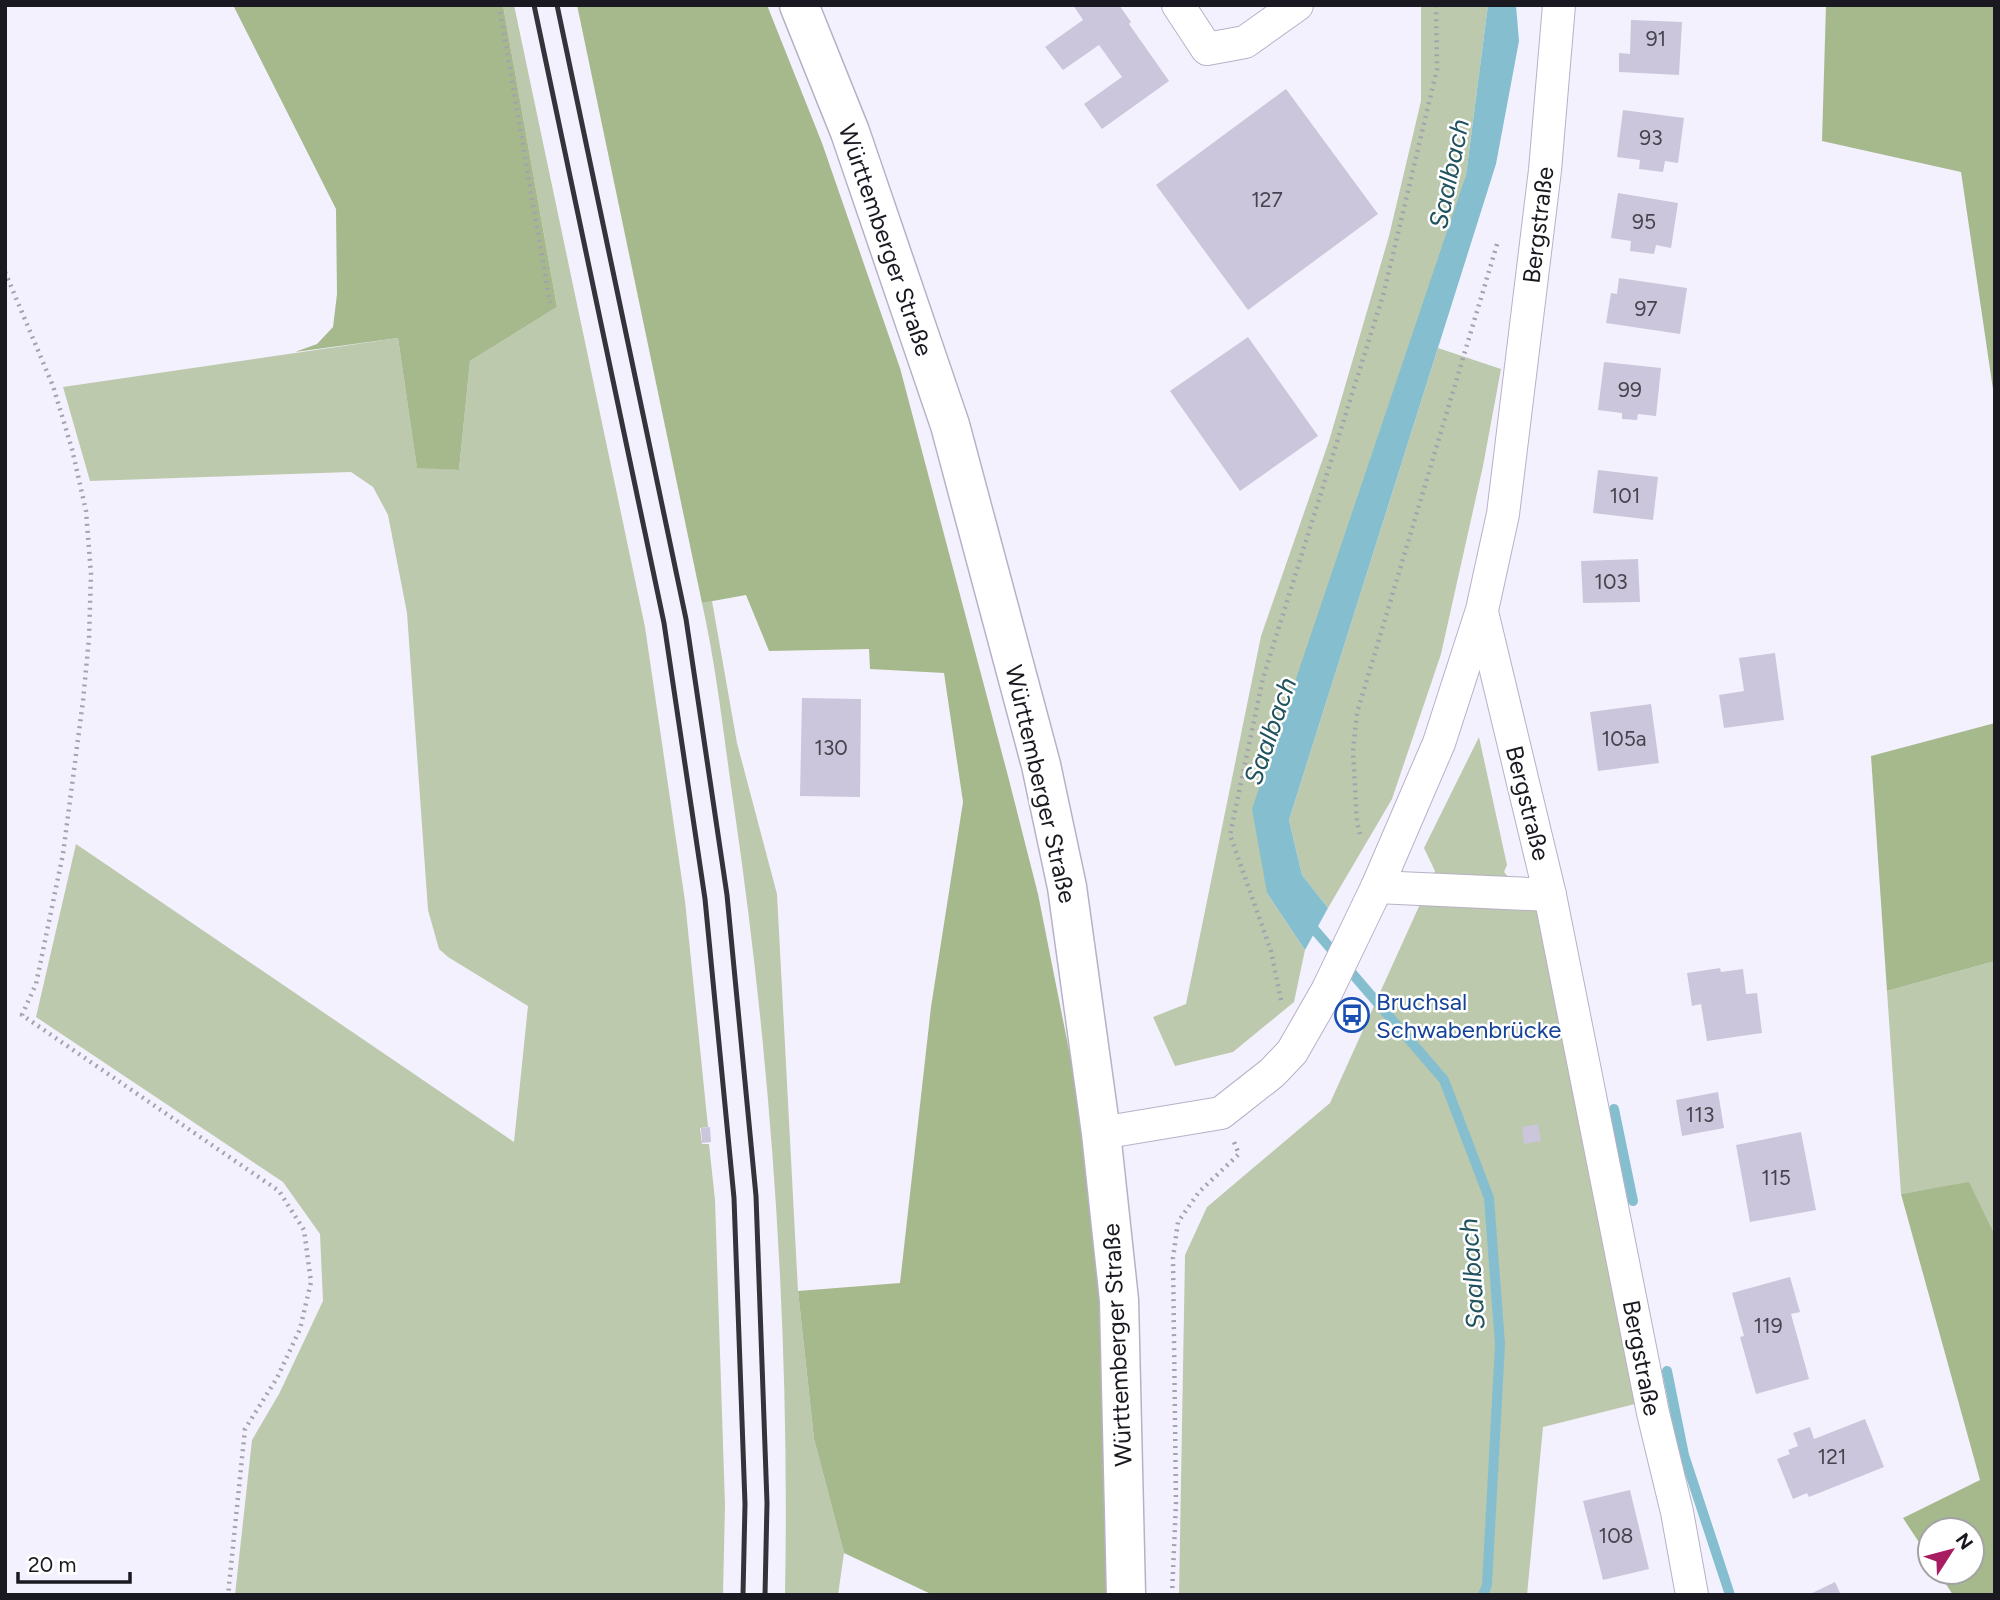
<svg xmlns="http://www.w3.org/2000/svg" width="2000" height="1600" font-family="Figtree,sans-serif">
<rect width="100%" height="100%" fill="#f4f1ff"/>
<g fill="#bcc9ad">
<path d="M503 5H514L645 627 685 901 708 1127 700 1128 702 1144H709L715 1200 725 1505 723 1595H235L252 1440 279 1394 323 1301 320 1234 283 1182 36 1017 76 844 514 1142 528 1006 448 957 439 949 428 910 407 613 388 515 373 487 351 472 90 481 63 387 398 338 417 467 459 470 470 361 557 307Z"/>
<path d="M1421 5H1488L1466 175 1267 893 1305 950 1294 1002 1233 1052 1175 1066 1153 1017 1186 1004 1261 636 1329 441 1389 236 1421 101Z"/>
<path d="M1438 348 1501 369 1483 466 1441 654 1392 799 1328 908 1302 875 1289 820Z"/>
<path d="M712 601 737 743 777 894 798 1291 814 1439 844 1553 838 1595H785C790 1332 772 1067 734 807 724 739 717 670 702 603Z"/>
<path d="M1479 737 1507 865 1504 872 1543 917 1639 1403 1543 1427 1527 1595H1179L1185 1255 1207 1207 1330 1103 1435 871 1424 848Z"/>
<path d="M1995 961V1235L1969 1183 1901 1194 1887 991Z"/>
</g>
<g fill="#a6b98d">
<path d="M233 5H503L557 307 470 361 459 470 417 468 398 338 295 352 317 344 333 327 337 294 336 209Z"/>
<path d="M577 5H767L822 143 900 368 1008 776 1038 894 1084 1126 1101 1288 1110 1595H933L844 1553 814 1439 798 1291 900 1283 931 1007 963 802 944 673 870 669 869 649 769 651 746 595 702 603Z"/>
<path d="M1826 5H1995V403L1961 172 1822 141Z"/>
<path d="M1995 723V961L1887 991 1871 756Z"/>
<path d="M1969 1182 1995 1235V1595H1953L1938 1572H1972V1530H1930V1559L1903 1518 1980 1480 1901 1194Z"/>
</g>
<path fill="#85bfcf" d="M1488 5H1516L1519 41 1496 164 1289 820 1302 875 1328 908 1305 950 1267 893 1252 809 1466 175Z"/>
<g fill="none" stroke-linecap="round" stroke-linejoin="round">
<g stroke="#85bfcf" stroke-width="10">
<path d="M1307 921 1444 1080 1489 1198 1500 1344 1487 1585 1483 1595"/>
<path d="M1614 1109 1633 1201"/>
<path d="M1667 1371 1684 1455 1730 1595"/>
</g>
</g>
<g fill="#cbc6db">
<path d="M1073 5H1119L1131 22 1129 24 1169 81 1102 129 1084 104 1122 77 1099 45 1063 70 1045 47 1083 20Z"/>
<path d="M1631 20 1682 22 1679 75 1619 72V53L1630 54Z"/>
<path d="M1286 89 1378 214 1248 310 1156 185Z"/>
<path d="M1623 110 1684 118 1678 163 1665 161 1663 172 1639 169 1640 160 1617 157Z"/>
<path d="M1618 193 1678 203 1671 248 1656 245 1654 254 1630 251 1631 241 1611 238Z"/>
<path d="M1619 278 1687 288 1680 334 1606 323 1611 293 1617 294Z"/>
<path d="M1248 337 1318 436 1240 491 1170 391Z"/>
<path d="M1604 362 1661 368 1656 416 1638 414 1637 420 1622 419V413L1598 410Z"/>
<path d="M1598 470 1658 477 1653 520 1593 513Z"/>
<path d="M1638 559 1640 602 1583 603 1581 561Z"/>
<path d="M1775 653 1784 720 1724 728 1719 695 1744 691 1739 658Z"/>
<path d="M802 698 861 699 860 797 800 796Z"/>
<path d="M1651 704 1659 763 1598 771 1590 712Z"/>
<path d="M1720 968 1721 972 1743 969 1746 994 1757 993 1762 1033 1707 1041 1701 1004 1692 1006 1687 973Z"/>
<path d="M1718 1092 1724 1128 1682 1136 1676 1100Z"/>
<path d="M1538 1124 1541 1141 1524 1144 1522 1127Z"/>
<path d="M710 1127 711 1142 702 1143 701 1128Z"/>
<path d="M1801 1132 1816 1210 1750 1222 1736 1145Z"/>
<path d="M1790 1277 1800 1312 1791 1314 1809 1379 1756 1394 1740 1337 1744 1336 1732 1293Z"/>
<path d="M1865 1419 1884 1467 1809 1497 1807 1493 1793 1499 1777 1459 1790 1454 1788 1450 1798 1446 1793 1433 1810 1427 1814 1439Z"/>
<path d="M1630 1490 1649 1569 1603 1580 1583 1501Z"/>
<path d="M1835 1582 1841 1595H1808Z"/>
</g>
<g fill="none" stroke-linecap="round" stroke-linejoin="round">
<g stroke="#b7b1c6" stroke-width="34">
<g id="minor">
<path d="M1178 5 1207 49 1245 42 1297 5"/>
<path d="M1482 612 1550 895 1653 1413 1677 1512 1692 1595"/>
<path d="M1377 887 1550 895"/>
<path d="M1101 1133 1221 1113 1272 1073 1292 1052 1327 991 1377 887 1439 743 1482 610 1503 514 1545 170 1559 5"/>
</g>
</g>
<g stroke="#b7b1c6" stroke-width="41">
<path id="secondary" d="M799 5 850 132 950 425 1041 765 1067 887 1101 1133 1119 1300 1126 1595"/>
</g>
<g stroke="#a4a2ae" stroke-width="4.5" stroke-dasharray="2 5" stroke-linecap="butt">
<path d="M499 5 550 303"/>
<path d="M5 272 53 386 72 449 86 511 91 574 89 638 83 701 63 854 36 984 22 1015 279 1191 304 1230 311 1282 300 1329 277 1378 245 1429 228 1595"/>
<path d="M1360 834 1357 823 1353 751 1357 713 1498 241"/>
<path d="M1281 1000 1271 951 1230 835 1263 678 1384 292 1437 69 1436 5"/>
<path d="M1172 1595 1176 1503 1173 1258 1178 1222 1199 1192 1239 1154 1234 1142"/>
</g>
<use href="#minor" stroke="#fff" stroke-width="32"/>
<use href="#secondary" stroke="#fff" stroke-width="38"/>
<g stroke="#34323a" stroke-width="5">
<path d="M534 5 664 623 705 899 734 1198 745 1504 743 1595"/>
<path d="M557 5 686 619 727 895 756 1196 767 1503 765 1595"/>
</g>
</g>
<defs>
<g id="bus-ring" transform="scale(1.75)"><circle r="9.5" fill="#fff" stroke="#1a4fb4" stroke-width="1.5"/><path d="M-5-6H5V4H4V6H2V4H-2V6H-4V4H-5ZM-3.5-4V0h7V-4ZM-3.5 1.2v1.5H-2V1.2ZM2 1.2v1.5H3.5V1.2Z" fill="#1a4fb4"/></g>
</defs>
<g fill-rule="evenodd">
<use href="#bus-ring" x="1352" y="1015"/>
</g>
<g text-anchor="middle" dominant-baseline="central" stroke-width="5" stroke-linejoin="round" paint-order="stroke">
<g font-size="21" fill="#46444f">
<text x="1656" y="38">91</text>
<text x="1651" y="137">93</text>
<text x="1267" y="199">127</text>
<text x="1644" y="221">95</text>
<text x="1646" y="308">97</text>
<text x="1630" y="389">99</text>
<text x="1625" y="495">101</text>
<text x="1611" y="581">103</text>
<text x="1624" y="738">105a</text>
<text x="831" y="747">130</text>
<text x="1700" y="1114">113</text>
<text x="1776" y="1177">115</text>
<text x="1768" y="1325">119</text>
<text x="1832" y="1456">121</text>
<text x="1616" y="1535">108</text>
</g>
<g font-size="24" fill="#1a1820" stroke="#fff">
<text transform="translate(1538 225) rotate(-83)">Bergstraße</text>
<text transform="translate(886 240) rotate(71)">Württemberger Straße</text>
<text transform="translate(1041 784) rotate(77)">Württemberger Straße</text>
<text transform="translate(1528 803) rotate(76)">Bergstraße</text>
<text transform="translate(1117 1345) rotate(-93)">Württemberger Straße</text>
<text transform="translate(1642 1358) rotate(79)">Bergstraße</text>
</g>
<g font-size="24" fill="#164399" stroke="#fff" text-anchor="start">
<text x="1376" y="1001">Bruchsal<tspan x="1376" dy="28">Schwabenbrücke</tspan></text>
</g>
<g font-size="26" font-style="italic" fill="#21535f" stroke="#fff">
<text transform="translate(1449 174) rotate(-78)">Saalbach</text>
<text transform="translate(1270 731) rotate(-71)">Saalbach</text>
<text transform="translate(1472 1274) rotate(-94)">Saalbach</text>
</g>
</g>
<rect width="2000" height="1600" fill="none" stroke="#1a1820" stroke-width="14"/>
<g transform="translate(1951 1551) rotate(54)"><circle r="33" fill="#ffffff" stroke="#a3a3a6" stroke-width="2"/>
<path d="M0-5L12 26L0 18L-12 26Z" fill="#a81d61"/>
<text y="-10" font-size="19" font-weight="bold" text-anchor="middle" fill="#1a1820">N</text>
</g>
<path d="M18 1572v10h112v-10" fill="none" stroke="#1a1820" stroke-width="3.5"/>
<text x="28" y="1572" font-size="21" fill="#1a1820" stroke="#ffffff" stroke-width="5" paint-order="stroke">20 m</text>
</svg>
